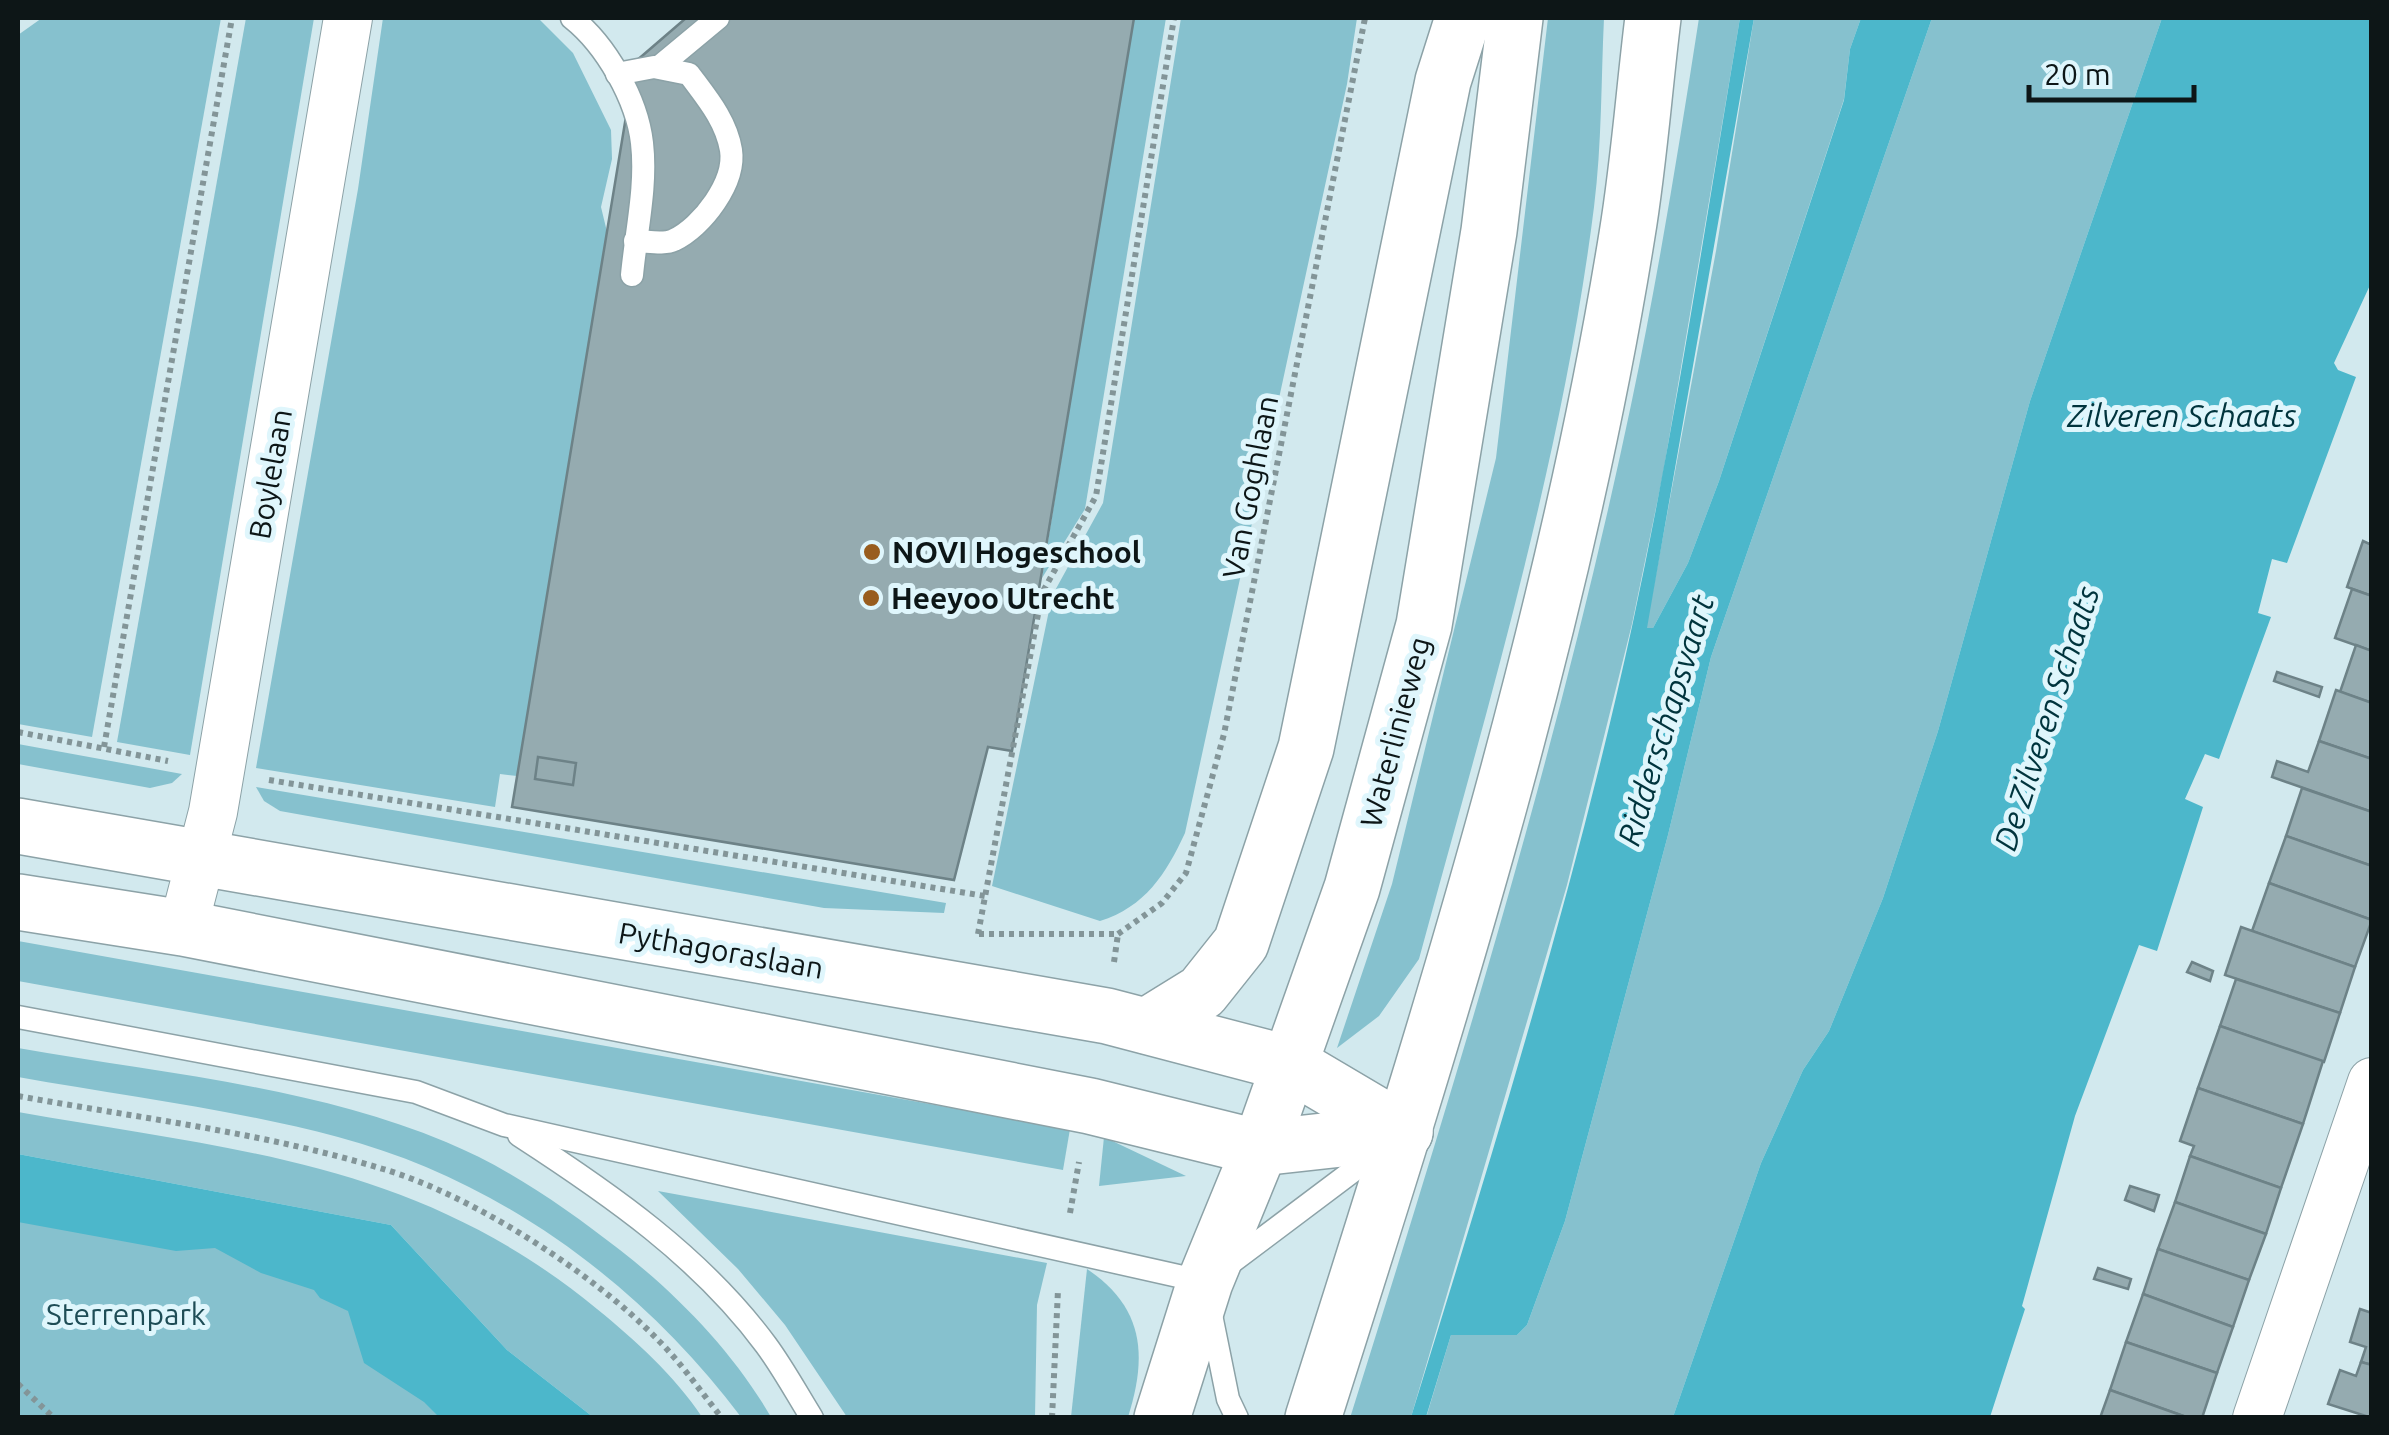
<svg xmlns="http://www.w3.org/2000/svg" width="2389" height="1435" font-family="Ubuntu,sans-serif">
<rect width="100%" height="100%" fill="#d2e9ee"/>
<g fill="#86c1ce">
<path d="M42 18H221L92 737 18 724V35Z"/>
<path d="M246 18H314L190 755 117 742Z"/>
<path d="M383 18H538L573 53 611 130 612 159 601 207 608 236 517 776 500 774 495 807 256 768 358 189Z"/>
<path d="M1133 18H1166L1085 509 1042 578Z"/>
<path d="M1181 18H1357L1347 84 1185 833C1166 874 1145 907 1100 921L992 886 1052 596 1103 503Z"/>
<path d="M1548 18H1604C1601 80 1602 144 1594 207 1562 461 1486 712 1419 959L1379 1016 1337 1048 1392 884 1496 458Z"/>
<path d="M1699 18H1740L1663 474 1632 624 1567 885 1411 1417 1350 1418C1455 1083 1559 748 1631 405 1658 277 1679 147 1699 18Z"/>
<path d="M1754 18H1861L1850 49 1844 99 1719 481 1688 563 1653 628H1646L1716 251Z"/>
<path d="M1932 18H2162L2030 401 1938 731 1883 898 1829 1031 1803 1070 1761 1163 1673 1417 1426 1418 1451 1335H1517L1527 1325 1565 1221 1668 835 1711 657Z"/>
<path d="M18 744 182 774 172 783 150 788 18 764Z"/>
<path d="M256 787 946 903 944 913 824 908 280 811 264 801Z"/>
<path d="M18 941 1070 1129 1063 1170 18 981Z"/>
<path d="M18 1048C159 1073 312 1086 446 1142 509 1168 566 1208 620 1250 678 1295 734 1353 771 1417H741C641 1284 500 1180 338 1137 233 1109 124 1096 18 1077Z"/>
<path d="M18 1112C237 1151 417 1161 597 1309 635 1340 675 1376 702 1417H593L507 1350 391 1225 18 1154Z"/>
<path d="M1104 1137 1186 1176 1099 1186Z"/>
<path d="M18 1189 286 1241 497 1417H18Z"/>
<path d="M658 1191 1047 1263 1037 1305 1035 1417H847L785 1325 738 1269Z"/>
<path d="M1087 1269C1145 1308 1147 1357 1128 1417H1071Z"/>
</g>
<g fill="#4cb7cb">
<path d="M1740 18H1754L1647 628H1653L1688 563 1719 481 1844 100 1850 49 1861 18H1932L1711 657 1668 835 1565 1221 1527 1325 1517 1335H1451L1426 1417H1411C1492 1155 1575 890 1633 622 1676 422 1706 219 1740 18Z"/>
<path d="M2162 18H2371V283L2334 363 2338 370 2356 377 2287 563 2272 559 2258 613 2271 617 2219 759 2205 754 2185 799 2203 807 2157 951 2139 945 2075 1116 2022 1306 2025 1309 1990 1417H1673L1761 1163 1803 1070 1829 1031 1883 898 1938 731 2030 401Z"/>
<path d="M18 1154 391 1225 507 1350 593 1417H439L424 1402 364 1363 348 1311 320 1298 314 1290 261 1273 215 1248 176 1251 18 1222Z"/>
</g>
<g fill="#95abb0" stroke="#6d8287" stroke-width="2.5">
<path d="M686 18H1134L1012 751 988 747 954 880 512 807 635 62Z"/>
<path d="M2363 541 2372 545V596L2347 587Z"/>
<path d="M2352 589 2372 596V651L2335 638Z"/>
<path d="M2356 645 2372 651V703L2340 692Z"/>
<path d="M2277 672 2322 687 2319 697 2274 681Z"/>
<path d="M2336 690 2372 703V759L2319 741Z"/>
<path d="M2319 741 2372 759V812L2272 777 2277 761 2308 772Z"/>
<path d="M538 757 576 763 573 785 535 779Z"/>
<path d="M2302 788 2372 812V866L2286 836Z"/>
<path d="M2286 836 2372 866V920L2269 883Z"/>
<path d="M2269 883 2372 920 2355 967 2252 931Z"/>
<path d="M2241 927 2355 967 2340 1013 2225 975Z"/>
<path d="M2192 962 2213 971 2210 981 2187 972Z"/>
<path d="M2236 979 2340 1013 2324 1062 2220 1026Z"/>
<path d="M2220 1026 2323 1061 2303 1124 2198 1088Z"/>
<path d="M2198 1088 2303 1124 2281 1188 2190 1156 2194 1146 2180 1141Z"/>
<path d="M2190 1156 2281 1188 2266 1234 2175 1202Z"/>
<path d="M2130 1186 2159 1195 2154 1211 2125 1200Z"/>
<path d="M2175 1202 2266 1234 2249 1280 2158 1249Z"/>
<path d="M2158 1249 2249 1280 2233 1327 2143 1294Z"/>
<path d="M2098 1268 2131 1279 2128 1289 2094 1279Z"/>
<path d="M2143 1294 2233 1327 2217 1373 2126 1342Z"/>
<path d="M2360 1309 2372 1313V1365L2361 1362 2366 1347 2350 1342Z"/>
<path d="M2126 1342 2217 1373 2202 1418H2189L2110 1390Z"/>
<path d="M2361 1362 2372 1365V1418L2328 1404 2340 1370 2356 1376Z"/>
<path d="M2110 1390 2189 1418H2100Z"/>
</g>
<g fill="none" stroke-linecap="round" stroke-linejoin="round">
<g stroke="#8ca2a7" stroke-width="25">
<g id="lane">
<path d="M572 18C606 45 637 99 642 143 647 186 636 232 632 275"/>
<path d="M659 67 718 18"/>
<path d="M617 74 654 67 689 74C706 97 726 120 731 150 736 182 702 227 674 240 664 245 647 241 635 241"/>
<path d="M18 1017 416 1092 504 1125 1205 1282 1386 1146"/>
<path d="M519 1135C610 1194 701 1257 766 1345 783 1368 797 1394 812 1418"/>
<path d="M1210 1310 1228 1399 1237 1418"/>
</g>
</g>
<g stroke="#8ca2a7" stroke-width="50">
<g id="street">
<path d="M183 928 213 812 348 18"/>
<path d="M2257 1418 2372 1082"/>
</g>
</g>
<g stroke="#8ca2a7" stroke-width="58">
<g id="secondary">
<path d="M18 826 1107 1016 1290 1064 1405 1132"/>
<path d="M18 902 183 928 1090 1106 1260 1148 1405 1132"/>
</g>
</g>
<g stroke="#8ca2a7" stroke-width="58">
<g id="primary">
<path d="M1147 1026 1202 992 1241 943 1306 748 1443 81 1463 18"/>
<path d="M1162 1418 1205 1282 1260 1148 1352 888 1424 625 1489 231 1515 18"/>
<path d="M1313 1418C1435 1034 1563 633 1627 235 1639 163 1644 90 1653 18"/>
</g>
</g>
<g stroke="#839598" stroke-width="6" stroke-dasharray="5 5" stroke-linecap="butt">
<path d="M18 732 168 761"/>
<path d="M104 747 232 18"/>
<path d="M269 780 985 896"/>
<path d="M978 934 1042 593 1096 496 1174 18"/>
<path d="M979 934H1118"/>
<path d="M1118 934 1162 903 1186 873 1224 734 1365 18"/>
<path d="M1114 962 1118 934"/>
<path d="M18 1096C139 1118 265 1133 383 1169 472 1195 595 1274 659 1341 682 1364 701 1392 722 1418"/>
<path d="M1070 1213 1079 1162"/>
<path d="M18 1384 54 1418"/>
<path d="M1052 1418 1058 1290"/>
</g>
<use href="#lane" stroke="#fff" stroke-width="22"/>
<use href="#street" stroke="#fff" stroke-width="48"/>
<use href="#secondary" stroke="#fff" stroke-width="55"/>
<use href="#primary" stroke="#fff" stroke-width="55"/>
</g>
<g fill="#985d1e" stroke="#dff6fc" stroke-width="4">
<circle cx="872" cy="552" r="10"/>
<circle cx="871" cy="598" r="10"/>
</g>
<g text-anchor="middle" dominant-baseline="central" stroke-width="10" stroke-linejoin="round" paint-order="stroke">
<g font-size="30" fill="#0d1617" stroke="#dff6fc">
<text transform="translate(270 474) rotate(-80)">Boylelaan</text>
<text transform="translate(1250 487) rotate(-79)">Van Goghlaan</text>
<text transform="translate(1395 732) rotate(-75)">Waterlinieweg</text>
<text transform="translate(721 950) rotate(10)">Pythagoraslaan</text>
</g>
<g font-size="30" font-weight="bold" fill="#0d1617" stroke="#dff6fc" text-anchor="start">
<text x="892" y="552">NOVI Hogeschool</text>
<text x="891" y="598">Heeyoo Utrecht</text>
</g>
<g font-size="30" fill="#1e4d56" stroke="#dff6fc">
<text x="126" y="1314">Sterrenpark</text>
</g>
<g font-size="32" font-style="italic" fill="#00343d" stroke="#dff6fc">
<text x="2182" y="415">Zilveren Schaats</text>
<text transform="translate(2046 718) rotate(-72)">De Zilveren Schaats</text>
<text transform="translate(1665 720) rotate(-73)">Ridderschapsvaart</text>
</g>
</g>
<rect width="2389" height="1435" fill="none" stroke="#0d1617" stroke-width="40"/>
<path d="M2029 85v15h165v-15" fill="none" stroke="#0d1617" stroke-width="5"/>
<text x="2044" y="85" font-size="30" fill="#0d1617" stroke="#dff6fc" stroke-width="8" paint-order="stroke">20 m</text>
</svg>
